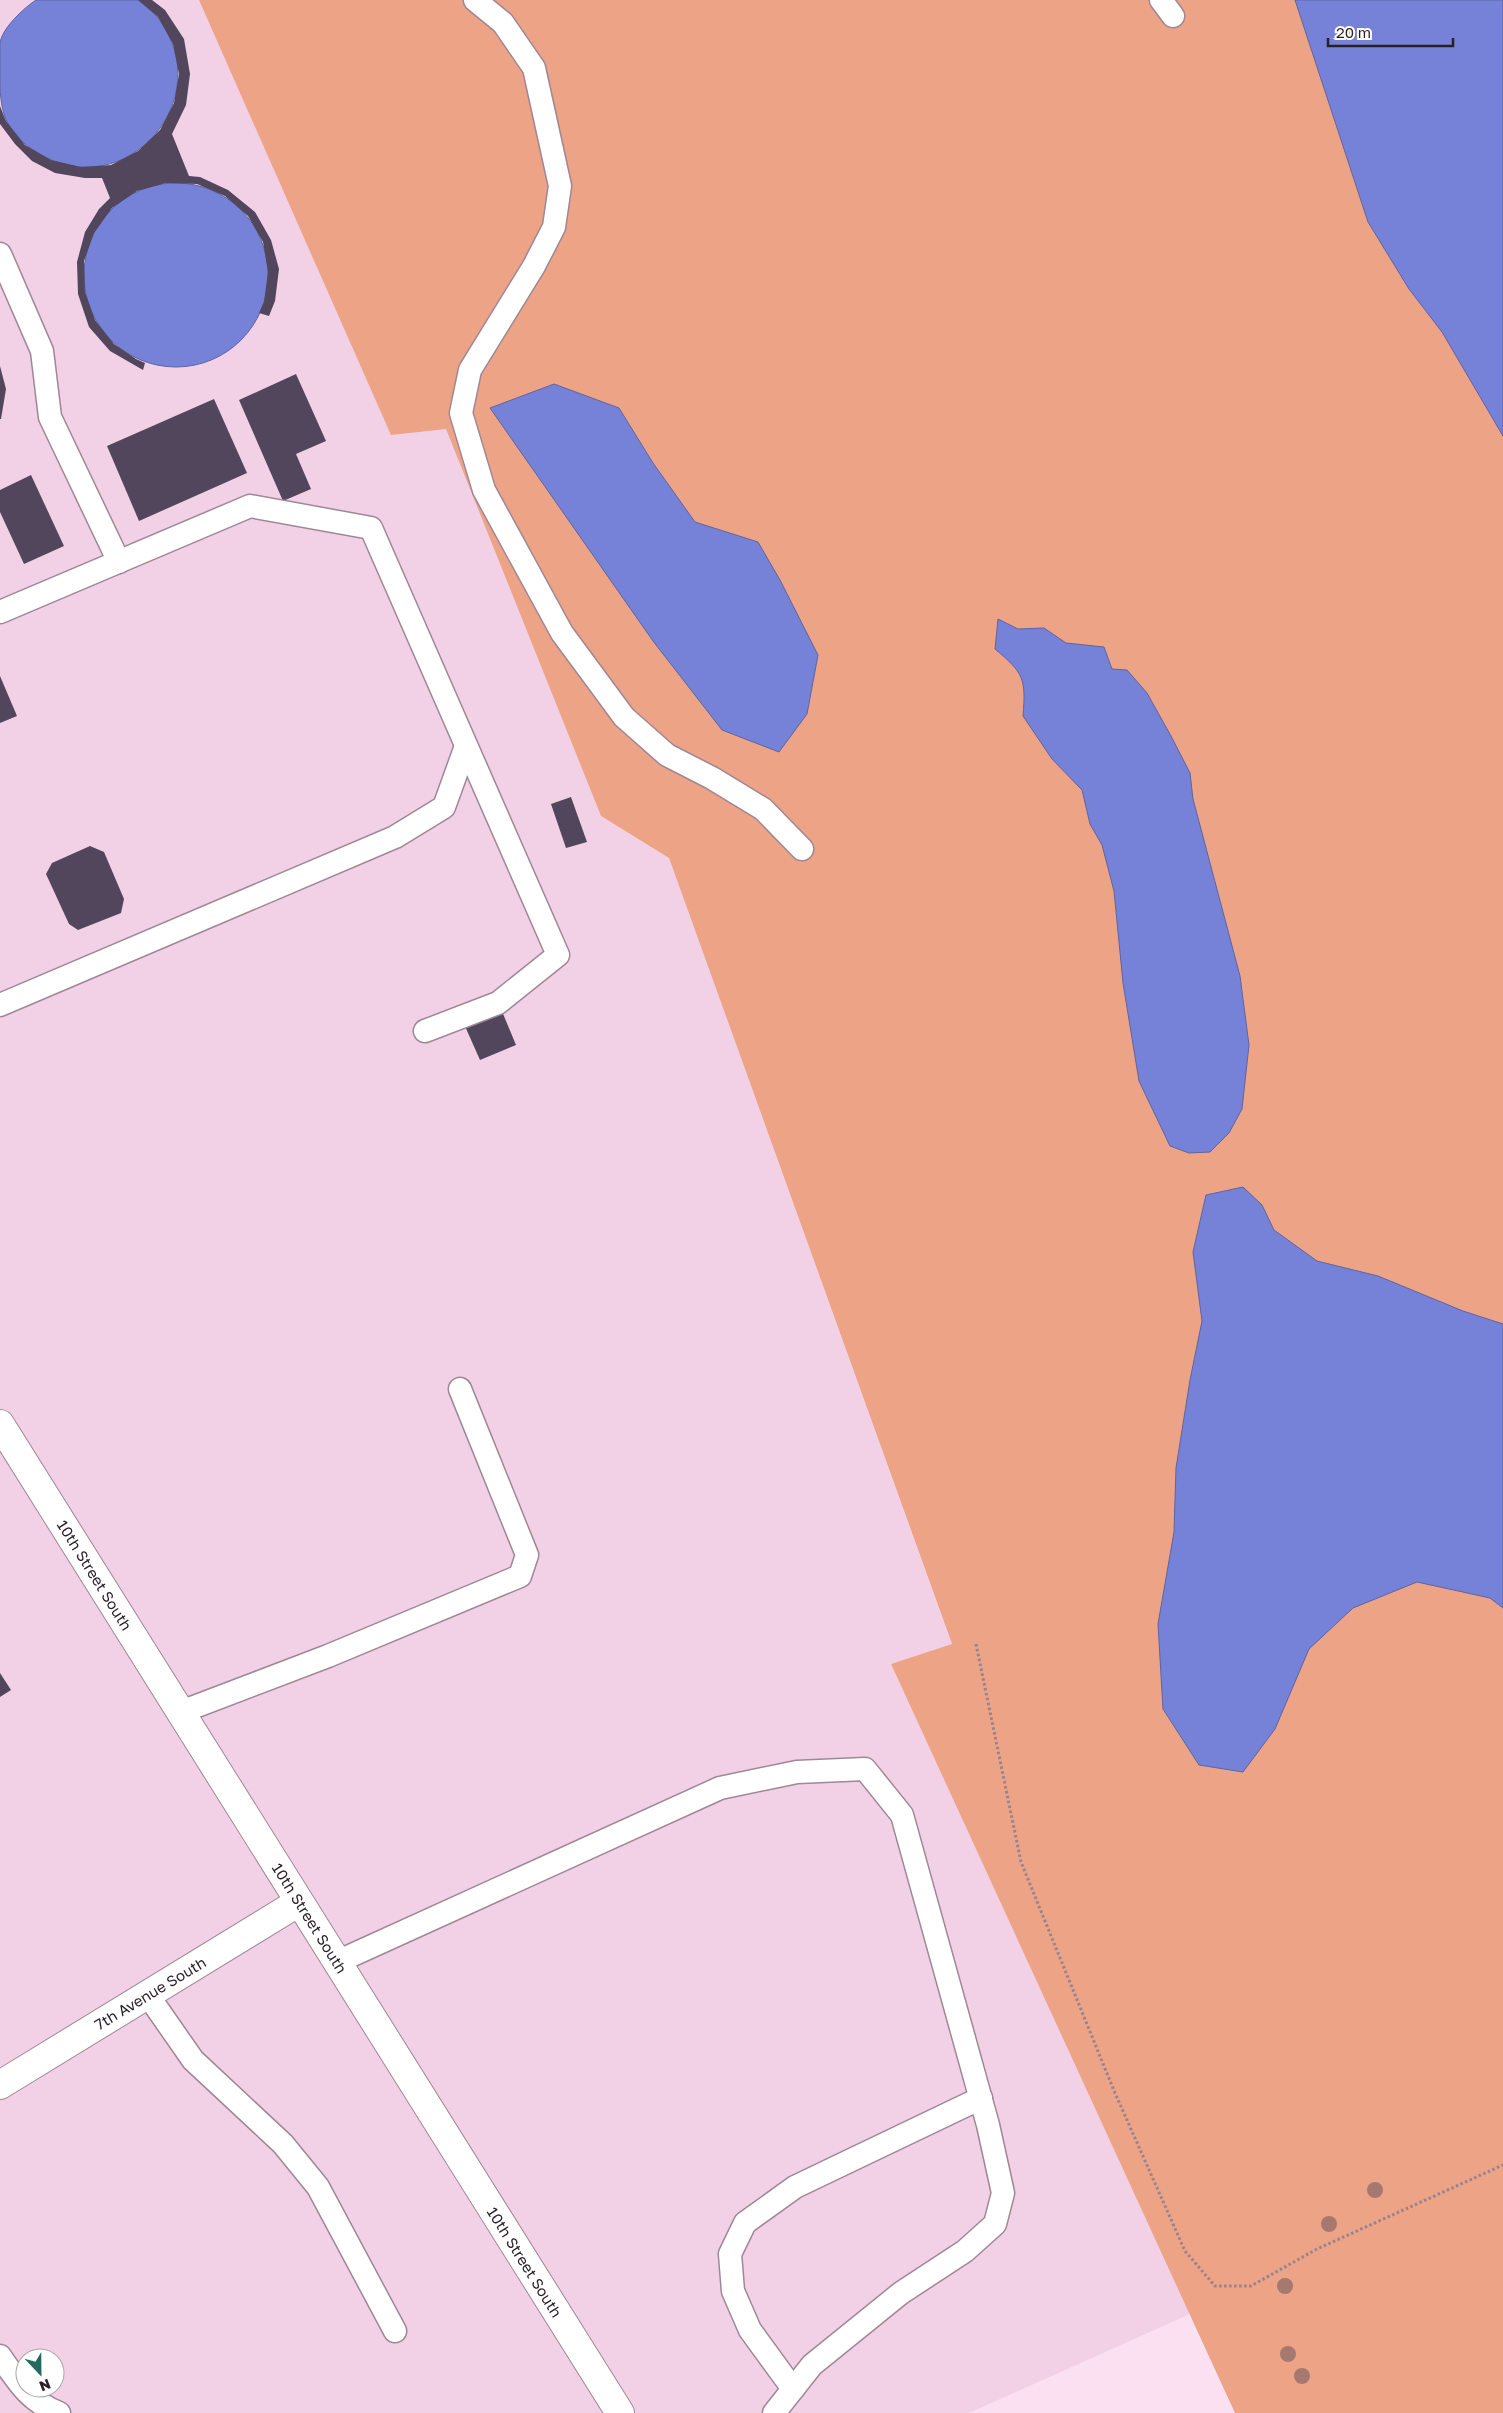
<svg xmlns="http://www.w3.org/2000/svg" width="1503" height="2413" font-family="'Golos Text',sans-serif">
<rect width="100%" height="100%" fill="#fae0f1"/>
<path fill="#f2d1e7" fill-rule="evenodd" d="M0 0H199L446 429 601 816 669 858 952 1645 891 1664 1190 2314 969 2413H0ZM25 2358H55V2388H25Z"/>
<path fill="#eda385" d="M199 0H1503V2413H1235L891 1664 952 1644 669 858 601 816 446 429 391 435Z"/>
<g fill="#7582d8" stroke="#5e64a3">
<path d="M36 0H138C145 5 153 11 158 18 220 99 125 206 38 153 7 134 0 115 0 80 0 68 0 54 0 43 2 28 24 8 36 0Z"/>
<path d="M1295 0H1503V436L1442 332 1409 289 1368 222Z"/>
<circle cx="176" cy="275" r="92"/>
<path d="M554 384 619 408 653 463 695 522 758 542 780 580 818 655 807 714 779 752 722 730 653 641 490 408Z"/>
<path d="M998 619 1018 629 1044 628 1066 643 1104 647 1112 669 1127 670 1147 693 1171 736 1190 773 1193 799 1240 976 1249 1045 1242 1109 1229 1133 1210 1152 1189 1153 1170 1146 1139 1081 1123 983 1114 891 1102 845 1090 824 1082 790 1052 759 1023 716C1026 679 1024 673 995 649Z"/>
<path d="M1243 1187 1262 1205 1274 1230 1317 1261 1378 1276 1463 1311 1503 1324V1608L1490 1598 1417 1582 1353 1608 1309 1649 1275 1729 1243 1772 1199 1765 1163 1709 1158 1624 1174 1532 1176 1468 1190 1380 1202 1321 1193 1252 1206 1195Z"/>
</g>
<g fill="#51465b">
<path d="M138 0H152L165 10 184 39 190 74 186 105 172 134 189 176 200 177 228 190 255 212 271 240 279 269 275 301 269 316 259 313 264 302 268 272 263 242 248 216 225 196 197 184 166 183 137 191 112 208 94 233 84 261 85 292 95 320 114 344 136 359 145 363 143 370 110 351 89 327 78 294 77 262 85 232 99 209 110 198 102 178H85L55 173 32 161 15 144 0 124V106L6 121 25 145 51 160 81 167 111 165 138 151 160 130 174 103 179 74 173 44 158 17Z"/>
<path d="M0 366 6 389 1 419H0Z"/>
<path d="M296 374 326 441 296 454 311 489 283 501 239 400Z"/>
<path d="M214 399 247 473 139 521 107 446Z"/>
<path d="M31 475 64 546 24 564 0 512V490Z"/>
<path d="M0 676 17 716 0 723Z"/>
<path d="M571 797 587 842 566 848 551 804Z"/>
<path d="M90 846 104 852 124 899 121 913 78 930 69 924 46 874 52 863Z"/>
<path d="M501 1009 516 1045 480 1060 464 1024Z"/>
<path d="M0 1673 11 1690 0 1697Z"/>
</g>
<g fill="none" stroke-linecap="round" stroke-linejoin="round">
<g stroke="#9f8796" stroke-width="25">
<g id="service">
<path d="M475 0 503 23 534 68 560 186 554 227 534 266 470 370 461 413 484 490 562 633 624 717 667 755 712 778 763 809 802 849"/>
<path d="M1161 0 1173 16"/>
<path d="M0 254 42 351 50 417 119 562"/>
<path d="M0 612 250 506 371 528 558 955 498 1003 425 1031"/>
<path d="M0 1005 395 837 444 807 466 746"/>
<path d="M181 1712 328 1656 520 1576 527 1555 460 1389"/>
<path d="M337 1962 720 1788 797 1772 865 1769 902 1815 988 2125 1003 2193 995 2224 965 2251 901 2293 812 2365 774 2413"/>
<path d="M147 1994 193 2060 283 2144 318 2187 395 2331"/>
<path d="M0 2356C18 2382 29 2401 59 2413"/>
<path d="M793 2389 750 2330 733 2291 730 2254 745 2223 795 2187 981 2098"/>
</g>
</g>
<g stroke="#9f8796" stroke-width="30">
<g id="minor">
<path d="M0 1424 620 2413"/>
<path d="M0 2085 299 1902"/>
</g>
</g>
<path stroke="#96838f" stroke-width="3" stroke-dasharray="2.5 2.5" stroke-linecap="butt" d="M976 1644 1021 1862 1115 2093 1185 2251 1215 2286H1251L1317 2249 1503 2165"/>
<use href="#service" stroke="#fff" stroke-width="22"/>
<use href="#minor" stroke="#fff" stroke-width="28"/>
</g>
<g fill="#a57970">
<circle cx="1375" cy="2190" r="8"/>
<circle cx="1329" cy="2224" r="8"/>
<circle cx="1285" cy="2286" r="8"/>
<circle cx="1288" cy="2354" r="8"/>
<circle cx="1302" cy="2376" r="8"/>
</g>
<g text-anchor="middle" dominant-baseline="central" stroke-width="5" stroke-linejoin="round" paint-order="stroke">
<g font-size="15" fill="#291f26" stroke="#fff">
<text transform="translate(95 1575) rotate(58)">10th Street South</text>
<text transform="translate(310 1918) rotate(58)">10th Street South</text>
<text transform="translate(150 1993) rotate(-31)">7th Avenue South</text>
<text transform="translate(525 2262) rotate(58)">10th Street South</text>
</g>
</g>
<g transform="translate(40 2373) rotate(158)"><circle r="24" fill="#ffffff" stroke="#a9a5a8"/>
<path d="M0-4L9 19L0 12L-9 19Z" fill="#23695d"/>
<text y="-8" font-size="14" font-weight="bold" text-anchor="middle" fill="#291f26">N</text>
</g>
<path d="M1328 38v8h125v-8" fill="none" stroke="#291f26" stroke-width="2.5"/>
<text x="1336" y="38" font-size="15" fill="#291f26" stroke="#ffffff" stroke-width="4" paint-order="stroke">20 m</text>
</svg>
